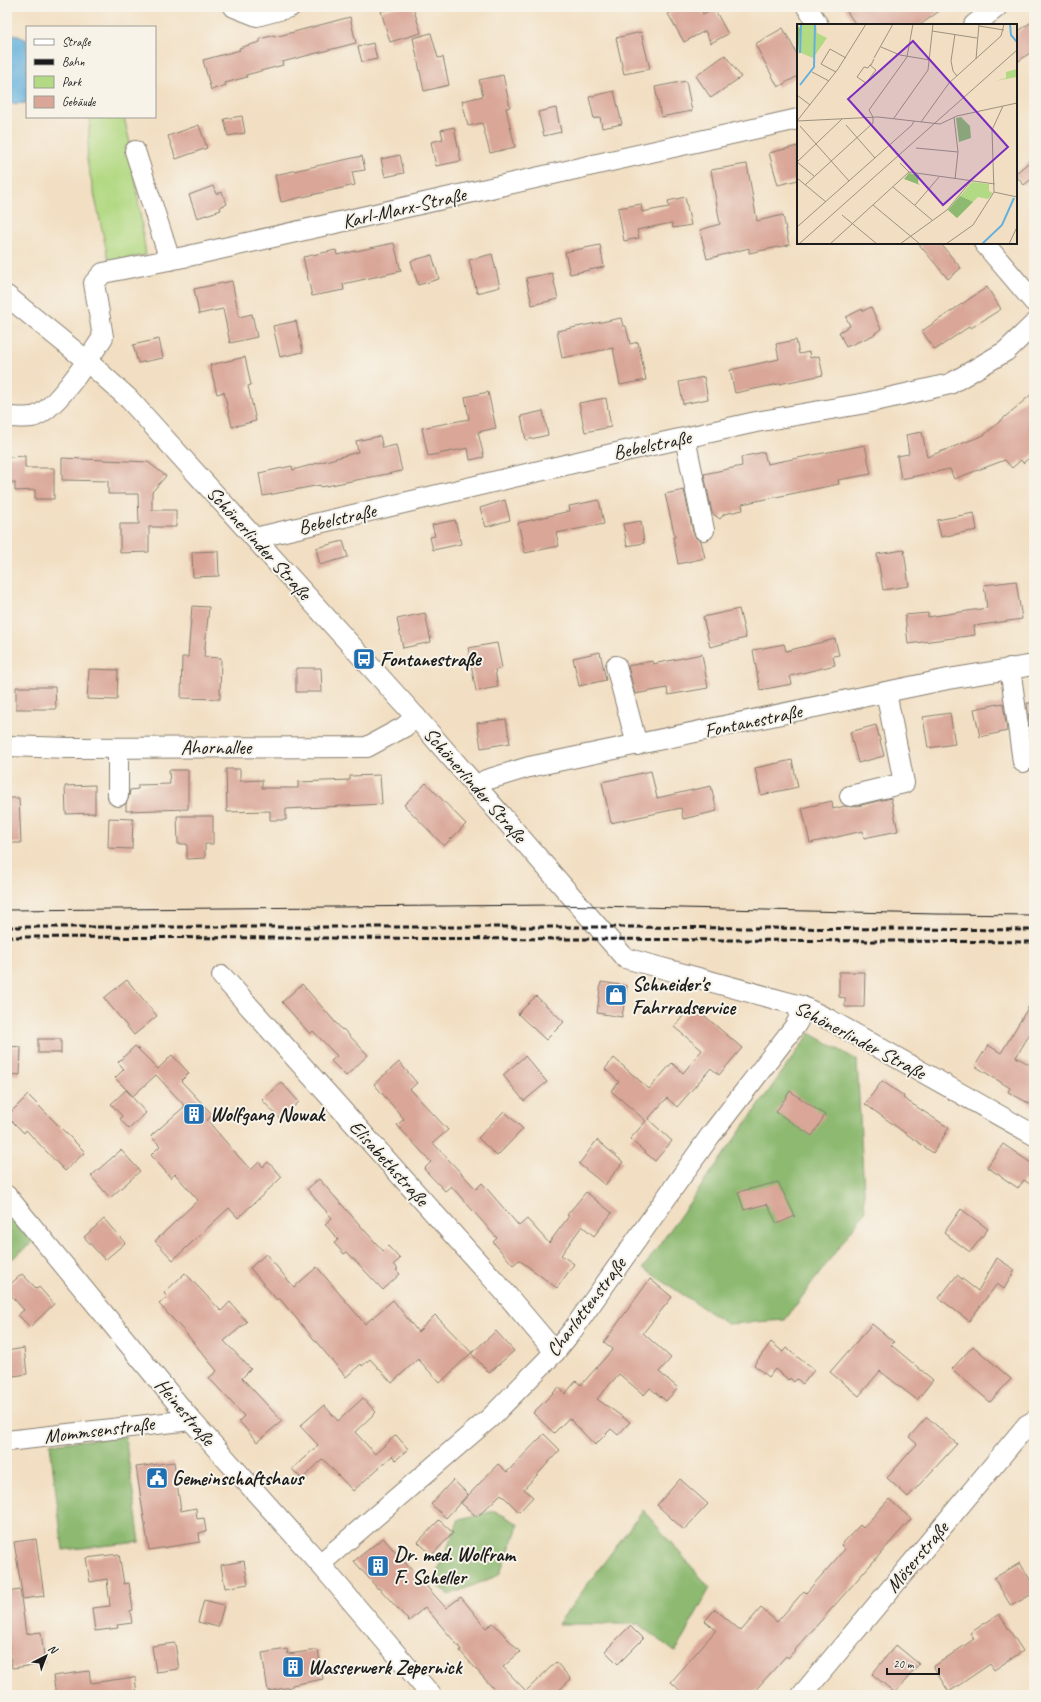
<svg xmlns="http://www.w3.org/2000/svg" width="1041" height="1702" font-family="Caveat,sans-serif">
<rect width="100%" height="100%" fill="#f7f3e8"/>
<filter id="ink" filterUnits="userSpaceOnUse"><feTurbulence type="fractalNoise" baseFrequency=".025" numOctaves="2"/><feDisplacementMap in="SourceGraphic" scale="8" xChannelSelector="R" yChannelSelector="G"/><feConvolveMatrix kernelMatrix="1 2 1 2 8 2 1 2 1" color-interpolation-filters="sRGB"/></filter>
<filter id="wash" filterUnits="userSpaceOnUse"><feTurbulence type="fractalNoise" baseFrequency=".012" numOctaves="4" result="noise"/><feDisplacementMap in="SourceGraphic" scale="16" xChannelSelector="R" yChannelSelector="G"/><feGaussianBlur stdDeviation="0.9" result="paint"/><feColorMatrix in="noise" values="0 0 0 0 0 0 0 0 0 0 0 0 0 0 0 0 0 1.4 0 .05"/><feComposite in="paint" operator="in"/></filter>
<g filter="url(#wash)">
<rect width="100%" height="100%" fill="#f2dfc3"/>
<path fill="#b2d983" stroke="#677a50" d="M90 117H124L130 143 146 255 109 262 87 161Z"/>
<g fill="#8db971" stroke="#546a46">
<path d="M810 1033 857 1060 865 1212 785 1320 727 1324 643 1268Z"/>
<path d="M7 1210 33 1242 7 1263Z"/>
<path d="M125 1436 140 1542 63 1550 50 1444Z"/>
<path d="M643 1510 710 1588 675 1652 639 1624H558Z"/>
<path d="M495 1511 519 1524 499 1575 449 1595 433 1583 459 1519Z"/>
</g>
<path fill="#64b0dd" stroke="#40667c" d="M7 31 27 40V103L7 104Z"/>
<g id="blocks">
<g fill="#d9a697">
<path d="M397 7H413L421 33 390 42 381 11Z"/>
<path d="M681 7H700L703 14 714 8 728 34 711 43 705 31 684 42 668 14Z"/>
<path d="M844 7H945L920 25H856Z"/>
<path d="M350 17 356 43 282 62 283 65 246 75 247 77 225 83 226 85 211 90 203 60 240 50 239 48 260 42V39L275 35V37Z"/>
<path d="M1034 20V50L1016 63V33Z"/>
<path d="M783 28 798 56V76L778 87 755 44Z"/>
<path d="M641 32 650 69 624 74 616 38Z"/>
<path d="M431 33 438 58 443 57 449 85 424 91 413 38Z"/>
<path d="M373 43 377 59 362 62 358 47Z"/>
<path d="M725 55 741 77 711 98 696 76Z"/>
<path d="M503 75 510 107 506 108 515 147 490 153 482 123 468 126 462 101 483 96 479 80Z"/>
<path d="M686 81 692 111 661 117 655 87Z"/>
<path d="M614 91 622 124 602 128 600 117 594 119 589 97Z"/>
<path d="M556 108 561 132 544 136 538 112Z"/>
<path d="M242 116 245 133 228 136 224 119Z"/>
<path d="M199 125 207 148 176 159 168 136Z"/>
<path d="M454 127 461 161 436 166 431 142 443 139 441 130Z"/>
<path d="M798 146V180L778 185 769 153Z"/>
<path d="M400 155 404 173 385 177 381 159Z"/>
<path d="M362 156 365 170 352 172 355 185 281 202 275 175Z"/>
<path d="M1034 158V177L1024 185 1016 176V173Z"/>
<path d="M747 164 757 221 783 215 789 245 749 253V248L707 259 700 230 720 224 711 170Z"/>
<path d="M213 186 216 194 222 192 227 204 220 207 221 210 197 218 189 195Z"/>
<path d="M685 197 691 225 673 228 672 223 637 230 639 238 624 241 618 208 641 204 642 212 669 207 668 201Z"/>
<path d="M394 243 401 271 343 284 344 290 312 296 303 257 336 250 337 255Z"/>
<path d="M918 243H940L961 268 948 279Z"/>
<path d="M600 245 604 267 570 274 565 252Z"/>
<path d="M492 254 500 287 477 293 469 260Z"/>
<path d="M432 255 439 279 418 285 411 261Z"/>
<path d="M552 273 558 299 532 305 526 278Z"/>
<path d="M232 281 239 317 252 314 257 337 230 343 223 309 199 314 194 289Z"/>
<path d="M987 287 1001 309 971 328 970 326 935 350 922 331Z"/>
<path d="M871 307 881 329 875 333 876 334 846 347 839 332 850 326 846 317 862 309 863 311Z"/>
<path d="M621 318 623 326H626L630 344 638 342 646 380 620 385 613 348 562 358 557 331Z"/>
<path d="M296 321 303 352 280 357 273 326Z"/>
<path d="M159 339 163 358 138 363 133 345Z"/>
<path d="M796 340 799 354 809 352 810 358 819 356 823 375 735 393 730 370 779 359 776 344Z"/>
<path d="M245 357 251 385 248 386 256 421 232 427 224 392 217 394 210 365Z"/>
<path d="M704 377 708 399 683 404 679 382Z"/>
<path d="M488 392 496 428 478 432 484 457 470 460 468 448 428 456 422 428 469 419 465 397Z"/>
<path d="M1034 392V454L1023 463 1021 460 1012 468 1005 460 954 479 950 469 901 479 897 456 909 454 906 435 922 432 927 457 984 435Z"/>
<path d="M606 398 611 427 585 432 579 403Z"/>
<path d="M543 411 548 435 526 440 521 416Z"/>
<path d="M380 436 383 448 396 445 402 471 321 487 320 485 263 496 259 473 292 466 293 470 358 452 356 441Z"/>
<path d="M865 445 871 474 838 480 839 484 742 504 743 510 724 514 720 519 712 513 704 474 742 466 741 457 764 452 767 464Z"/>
<path d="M25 456V468H54V499H35V490L15 491V482L7 483V457Z"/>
<path d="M62 458 148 462 166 476 152 492V510H176V527H149V552L120 553V524H139L138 494H108V481L62 480Z"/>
<path d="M684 490 693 532 696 538 701 541 705 558 678 564 673 537H675L665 494Z"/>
<path d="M505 500 510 520 486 527 480 508Z"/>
<path d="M599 500 604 524 556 533 559 546 525 553 518 523 570 511 569 506Z"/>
<path d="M974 513 977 530 941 537 937 520Z"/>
<path d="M455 520 461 544 433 550 430 537 435 536 432 525Z"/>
<path d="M641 521 644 543 627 546 623 524Z"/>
<path d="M343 541 348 557 320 565 316 548Z"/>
<path d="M904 550 909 586 883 590 877 554Z"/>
<path d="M218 551 219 576 193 577 192 552Z"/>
<path d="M1016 581 1022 619 974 626 975 635 908 644 905 615 928 613V617L987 608 984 585Z"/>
<path d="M192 606 209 607 204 657 221 658 220 699 181 698 182 657H188Z"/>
<path d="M739 609 746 638 710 647 703 617Z"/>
<path d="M425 613 431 642 403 648 397 619Z"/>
<path d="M835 639 839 655 833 656 835 665 790 676 792 684 760 690 753 650 784 644 786 651Z"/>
<path d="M497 643 502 668 495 670 498 687 476 691 468 648Z"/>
<path d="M600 652 606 680 579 686 573 658Z"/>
<path d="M702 654 708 688 668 695 667 688 635 694 628 666 652 661 653 664Z"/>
<path d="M296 668H321L322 692H296Z"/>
<path d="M89 669 118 670 117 700 87 699Z"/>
<path d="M16 687H55L56 709H16Z"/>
<path d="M1003 703 1007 731 980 737 974 709Z"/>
<path d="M1027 703H1034V725L1030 726Z"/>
<path d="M950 713 955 744 928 748 923 717Z"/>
<path d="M506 719 510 743 481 748 477 723Z"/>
<path d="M876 725 884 756 858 763 850 732Z"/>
<path d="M792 760 798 787 761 795 755 768Z"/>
<path d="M226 769H240V781L262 780V788H298V782L350 780V776L380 775 382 804 286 809V820H270V811L227 812Z"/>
<path d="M169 770H188V809L126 811V804L129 796 130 790 138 789V785L170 784Z"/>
<path d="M651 771 657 798 711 786 717 811 683 819 681 808 611 823 602 782Z"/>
<path d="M426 783 466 824 444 846 404 805Z"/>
<path d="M95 785V813L66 814 65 786Z"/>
<path d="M7 798H19L21 843H7Z"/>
<path d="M891 798 898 831 864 838 863 831 810 843 802 808 832 801 833 809 845 806 853 807Z"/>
<path d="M177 816H213V844H205V858L187 859V844H178Z"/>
<path d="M109 818 133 819 132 849 108 848Z"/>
<path d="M839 972H865L864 1007H845V998L839 997Z"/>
<path d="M127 980 157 1016 134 1035 104 998Z"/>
<path d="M601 982 627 986 622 1017 597 1013Z"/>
<path d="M302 984 342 1030 343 1029 368 1055 346 1076 331 1061 337 1056 313 1031 310 1034 282 1002Z"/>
<path d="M536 996 564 1022 546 1040 518 1014Z"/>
<path d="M1034 998V1027L1016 1057 1034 1067V1106L1008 1092 1010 1088 975 1066 988 1045 1001 1053Z"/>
<path d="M692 1005 742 1048 719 1075 711 1068 677 1107 667 1098 648 1119 672 1141 655 1161 630 1139 646 1121 611 1091 619 1082 605 1069 614 1058 649 1089 672 1063 683 1073 702 1050 674 1027Z"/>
<rect x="38" y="1039" width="23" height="14"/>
<path d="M7 1046 21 1047 20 1075 7 1074Z"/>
<path d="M135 1046 158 1069 172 1055 189 1073 181 1081 213 1115 207 1120 238 1156 251 1170 259 1162 263 1167 268 1162 282 1177 238 1218 229 1208 173 1260 155 1241 198 1200 175 1174 171 1178 151 1155 160 1146 151 1136 185 1106 156 1075 133 1096 115 1078 124 1069 118 1062Z"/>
<path d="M525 1056 547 1082 524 1101 503 1075Z"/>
<path d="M399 1062 417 1083 410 1089 448 1130 433 1143 476 1189 482 1183 519 1226 527 1219 549 1243 569 1216 567 1215 586 1192 612 1213 594 1236 582 1226 561 1255 574 1264 557 1288 519 1260 513 1265 493 1242 497 1238 451 1186 445 1191 424 1169 431 1162 397 1125 404 1119 374 1084Z"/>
<path d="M882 1081 904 1096 903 1098 949 1128 933 1153 865 1104Z"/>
<path d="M281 1082 299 1102 280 1119 262 1100Z"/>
<path d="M126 1090 146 1113 129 1129 120 1119 122 1116 111 1104Z"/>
<path d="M790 1091 825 1115 812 1136 776 1112Z"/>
<path d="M28 1095 85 1152 65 1171 26 1130 24 1133 7 1116Z"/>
<path d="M504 1111 523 1129 497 1156 478 1138Z"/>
<path d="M597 1140 623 1162 605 1185 579 1164Z"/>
<path d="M1003 1144 1034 1165V1187L1024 1180 1018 1188 987 1167Z"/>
<path d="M121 1150 140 1171 110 1198 91 1176Z"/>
<path d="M319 1179 383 1251 388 1246 400 1259 394 1264 398 1269 396 1270 400 1274 383 1290 347 1252 344 1254 334 1243 338 1240 325 1224 332 1218 307 1189Z"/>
<path d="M778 1182 795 1216 777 1224 767 1204 744 1210 738 1192Z"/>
<path d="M961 1209 988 1229 970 1252 944 1233Z"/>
<path d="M104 1219 125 1243 105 1260 84 1237Z"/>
<path d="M266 1254 294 1287 317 1267 365 1324 393 1300 418 1332 435 1315 472 1353 496 1331 514 1351 489 1373 471 1353 440 1383 418 1359 392 1383 370 1359 362 1366 361 1364 346 1377 279 1298 277 1300 250 1268Z"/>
<path d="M997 1258 1015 1270 1004 1289 997 1284 969 1321 939 1298 957 1275 978 1291Z"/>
<path d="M185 1273 221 1311 230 1302 247 1322 224 1341 251 1369 242 1378 282 1421 257 1442 239 1421 244 1416 209 1378 217 1371 184 1331 159 1304 167 1297 164 1293Z"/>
<path d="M22 1274 37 1289 39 1287 54 1304 30 1327 18 1315 24 1310 7 1291V1287Z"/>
<path d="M650 1279 672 1297 643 1333 671 1358 659 1372 678 1388 666 1401 650 1388 644 1395 619 1374 597 1399 630 1422 618 1435 611 1429 595 1445 569 1418 554 1433 533 1413 559 1387 565 1394 576 1381 581 1385 613 1349 604 1342Z"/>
<path d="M872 1324 894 1342 891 1345 933 1380 917 1400 880 1371 859 1396 830 1372Z"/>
<path d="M771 1342 783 1352 786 1348 814 1370 803 1384 797 1379 794 1382 790 1378 789 1380 775 1369 769 1377 754 1365Z"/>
<path d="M973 1346 1011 1379 990 1402 952 1369Z"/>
<path d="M24 1348 27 1374 7 1377V1351Z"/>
<path d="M363 1398 376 1412 355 1432 375 1454 396 1435 408 1449 396 1460 392 1456 353 1491 323 1459 302 1479 292 1469 318 1445 300 1426 324 1405 338 1421Z"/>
<path d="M927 1417 957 1444 908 1497 887 1478 917 1444 909 1437Z"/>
<path d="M544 1434 560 1450 524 1489 533 1497 519 1512 501 1494 477 1517 461 1503 498 1464 507 1472Z"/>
<path d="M174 1462 181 1511 196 1508 197 1519 204 1518 206 1531 199 1533 200 1542 149 1550 136 1467Z"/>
<path d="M680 1479 708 1504 684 1530 657 1505Z"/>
<path d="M453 1480 468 1494 446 1518 431 1504Z"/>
<path d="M889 1499 911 1519 788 1658 786 1656 751 1695H685L671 1682 716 1630 705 1621 715 1609 741 1631 761 1608 777 1622 804 1591 806 1593 845 1549 841 1545 860 1525 863 1528Z"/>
<path d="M439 1520 453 1533 432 1555 418 1542Z"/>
<path d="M383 1538 446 1608 461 1597 486 1628 493 1623 520 1652 503 1667 526 1691 556 1662 571 1679 554 1695H499L460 1651 461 1649 425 1607 409 1621 379 1588 378 1589 354 1561Z"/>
<path d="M36 1539 44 1596 23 1599 14 1542Z"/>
<path d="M119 1554 124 1584 129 1583 133 1610 130 1611 132 1623 117 1625 118 1628 95 1631 92 1608 110 1606 107 1579 90 1582 86 1558Z"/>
<path d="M244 1561 248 1584 225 1588 221 1565Z"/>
<path d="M1020 1563 1034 1586V1593L1011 1606 994 1578Z"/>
<path d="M20 1590 26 1634 41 1632 45 1664 12 1668 7 1630V1592Z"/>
<path d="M204 1600 224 1605 218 1627 198 1622Z"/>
<path d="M999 1614 1023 1651 994 1670 990 1664 949 1692 933 1667 974 1639 970 1633Z"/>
<path d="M630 1626 643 1639 618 1664 605 1651Z"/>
<path d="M175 1643 179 1669 156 1672 152 1646Z"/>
<path d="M896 1645 919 1664 895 1693 872 1674Z"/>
<path d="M287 1649 288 1654 318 1650 323 1679 292 1685V1687L268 1691 262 1653Z"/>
<path d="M89 1671 91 1683 135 1677 137 1695H56L53 1676Z"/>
</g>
</g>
</g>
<g filter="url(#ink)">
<use href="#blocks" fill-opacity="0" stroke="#877e70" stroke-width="1"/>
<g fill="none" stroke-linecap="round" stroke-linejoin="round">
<g stroke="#877e70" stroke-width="22">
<g id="minor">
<path d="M234 7 257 16 290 7"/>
<path d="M807 7 818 25"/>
<path d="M974 25 997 7"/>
<path d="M135 151 170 260"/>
<path d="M984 243 1034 302"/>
<path d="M7 296 87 361 129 399 416 717 625 958 801 1006 830 1020 1034 1135"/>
<path d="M7 417C15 417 24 418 32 417 54 413 90 357 103 337L94 283 103 273 184 257 798 119"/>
<path d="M685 438 704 530"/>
<path d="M255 538 603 456 756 422 866 403 950 384 1006 351 1034 324"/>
<path d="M616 666 637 745"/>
<path d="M1010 668 1023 762"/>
<path d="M7 746 69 748 367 747 404 727 416 717"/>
<path d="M118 748V796"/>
<path d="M476 787 486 780 529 767 948 679 1034 665"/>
<path d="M850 796 904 783 886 692"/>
<path d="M222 976 501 1288 555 1352"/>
<path d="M7 1196 191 1420 320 1564 431 1695"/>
<path d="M7 1441 191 1420"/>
<path d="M320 1564 491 1417 555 1352 572 1331 710 1136 795 1026 798 1021 801 1006"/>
<path d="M802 1695 1027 1425 1034 1421"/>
</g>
</g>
<use href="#minor" stroke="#fff" stroke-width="20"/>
<path stroke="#1c1c1c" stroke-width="1" d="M7 910 553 905 936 914 1034 915"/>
<g stroke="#1c1c1c" stroke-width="3" stroke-dasharray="6 3" stroke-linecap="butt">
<path d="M7 927H621L1034 930"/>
<path d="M7 937 585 939 1034 942"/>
</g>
</g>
</g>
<defs>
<g id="bus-square" transform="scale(1.15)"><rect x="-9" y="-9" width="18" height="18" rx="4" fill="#1f6fb2" stroke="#f7f3e8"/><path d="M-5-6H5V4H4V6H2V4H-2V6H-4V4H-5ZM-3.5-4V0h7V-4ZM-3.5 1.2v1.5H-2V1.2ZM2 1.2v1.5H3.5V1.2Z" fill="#fff"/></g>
<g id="shop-square" transform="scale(1.15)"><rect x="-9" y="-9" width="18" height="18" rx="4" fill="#1f6fb2" stroke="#f7f3e8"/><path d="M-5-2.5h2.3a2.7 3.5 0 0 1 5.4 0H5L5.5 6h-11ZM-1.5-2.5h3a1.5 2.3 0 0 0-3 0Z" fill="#fff"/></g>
<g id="building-square" transform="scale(1.15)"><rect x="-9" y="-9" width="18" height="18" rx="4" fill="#1f6fb2" stroke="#f7f3e8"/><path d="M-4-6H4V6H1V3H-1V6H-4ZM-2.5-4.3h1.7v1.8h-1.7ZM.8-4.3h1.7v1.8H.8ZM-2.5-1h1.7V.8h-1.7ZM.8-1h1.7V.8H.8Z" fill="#fff"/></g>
<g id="civic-square" transform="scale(1.15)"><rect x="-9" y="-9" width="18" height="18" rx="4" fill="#1f6fb2" stroke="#f7f3e8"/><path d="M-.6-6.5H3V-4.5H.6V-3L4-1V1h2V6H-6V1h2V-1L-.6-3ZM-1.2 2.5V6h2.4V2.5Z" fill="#fff"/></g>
</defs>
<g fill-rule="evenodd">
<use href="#bus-square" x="364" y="659"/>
<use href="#shop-square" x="616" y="995"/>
<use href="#building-square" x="194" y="1114"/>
<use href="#civic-square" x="157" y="1478"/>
<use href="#building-square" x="378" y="1566"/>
<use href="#building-square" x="293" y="1667"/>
</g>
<g text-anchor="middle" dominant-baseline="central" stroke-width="4" stroke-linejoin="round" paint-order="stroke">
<g font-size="20" fill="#1c1c1c" stroke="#f7f3e8">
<text transform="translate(404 208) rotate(-13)">Karl-Marx-Straße</text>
<text transform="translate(652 445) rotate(-12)">Bebelstraße</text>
<text transform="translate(337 519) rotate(-13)">Bebelstraße</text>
<text transform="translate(259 543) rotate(48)">Schönerlinder Straße</text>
<text transform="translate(753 721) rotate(-12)">Fontanestraße</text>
<text x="216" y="747">Ahornallee</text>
<text transform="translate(475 785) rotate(49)">Schönerlinder Straße</text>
<text transform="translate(860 1040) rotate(28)">Schönerlinder Straße</text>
<text transform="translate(389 1163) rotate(48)">Elisabethstraße</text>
<text transform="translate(586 1307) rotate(-53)">Charlottenstraße</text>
<text transform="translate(185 1412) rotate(50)">Heinestraße</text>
<text transform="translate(99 1430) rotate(-7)">Mommsenstraße</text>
<text transform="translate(917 1557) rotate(-50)">Möserstraße</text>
</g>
<g font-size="20" font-weight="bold" fill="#1c1c1c" stroke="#f7f3e8" text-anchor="start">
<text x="380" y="659">Fontanestraße</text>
<text x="632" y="984">Schneider's<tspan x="632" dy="23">Fahrradservice</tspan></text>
<text x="210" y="1114">Wolfgang Nowak</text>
<text x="172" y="1478">Gemeinschaftshaus</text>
<text x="394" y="1554">Dr. med. Wolfram<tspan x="394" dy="23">F. Scheller</tspan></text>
<text x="308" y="1667">Wasserwerk Zepernick</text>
</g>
</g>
<g transform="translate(797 24)">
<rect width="220" height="220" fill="#f2dfc3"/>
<path d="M0 0 4 5 3 0H19L20 9 30 14 16 34 4 29V7L0 40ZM220 45V53L198 57 209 54V48ZM175 158 192 160V167L196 169 191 175 181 173 160 194 151 186Z" fill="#b2d983"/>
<path d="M0 0 3 5 0 37ZM164 93 173 102 174 114 162 118 159 94ZM112 149 122 151 121 159 123 161 107 155ZM163 172 176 178 160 194 151 186Z" fill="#8db971"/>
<path fill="none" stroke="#64b0dd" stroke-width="2" d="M213 0 214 11 220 18M3 29 4 0M3 61 17 43 18 0M185 220 205 201 217 174"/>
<path fill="none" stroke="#9c9180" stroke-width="1" d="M182 2 207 6M135 7 180 14M158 10 154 37 156 47 160 52M84 23 103 31 133 36M77 34 96 0M179 35 182 0M73 41 79 46 69 59 60 53 67 43 71 44 73 41H74L77 35M15 48 32 57M39 48 24 40 33 25 49 34M0 71 13 81M76 93 72 86 110 33 116 0M157 93 161 128 158 155M97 94 131 46 136 0M0 97 81 93 143 100 160 92 220 79M0 97 41 45 69 0M124 98 152 59 204 12 207 0M49 101 78 134M3 102 52 157M119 124 161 128M0 138 45 95M0 138 17 152M103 139 112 148M0 154 29 178M8 161 76 99V93M96 163 135 196M197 168 220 173M76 181 123 220M118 181 142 153M45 191 80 220M0 203 115 101 117 97M2 220 220 26M33 220 112 148 198 160M103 220 150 186 174 157M149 220 176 201 197 168 195 106 206 82M212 220 220 203"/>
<path fill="#7b2cbf" fill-opacity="0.15" stroke="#7b2cbf" stroke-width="2" d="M116 17 211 123 146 181 51 75Z"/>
<rect width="220" height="220" fill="none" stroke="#1c1c1c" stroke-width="2"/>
</g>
<rect width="1041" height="1702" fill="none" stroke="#f7f3e8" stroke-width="24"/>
<rect x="26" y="26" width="130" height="92" fill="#f7f3e8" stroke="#9f9d96"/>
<rect x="34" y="39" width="20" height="6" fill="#ffffff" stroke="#9f9d96"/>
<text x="62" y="46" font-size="12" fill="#1c1c1c">Straße</text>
<rect x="34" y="59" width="20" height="6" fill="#1c1c1c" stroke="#9f9d96"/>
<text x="62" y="66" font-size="12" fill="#1c1c1c">Bahn</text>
<rect x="34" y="76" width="20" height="12" fill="#b2d983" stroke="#9f9d96"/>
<text x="62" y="86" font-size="12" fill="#1c1c1c">Park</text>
<rect x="34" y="96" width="20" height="12" fill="#d9a697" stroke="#9f9d96"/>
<text x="62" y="106" font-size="12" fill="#1c1c1c">Gebäude</text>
<g transform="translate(46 1656) rotate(42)" stroke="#f7f3e8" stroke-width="3" paint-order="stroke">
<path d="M0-3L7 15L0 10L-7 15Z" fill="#1c1c1c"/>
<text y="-6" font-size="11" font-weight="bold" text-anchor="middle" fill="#1c1c1c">N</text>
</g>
<path d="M887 1668v6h52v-6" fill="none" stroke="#1c1c1c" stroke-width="2"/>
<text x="893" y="1668" font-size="12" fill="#1c1c1c" stroke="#f7f3e8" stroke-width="3" paint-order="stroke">20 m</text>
</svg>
